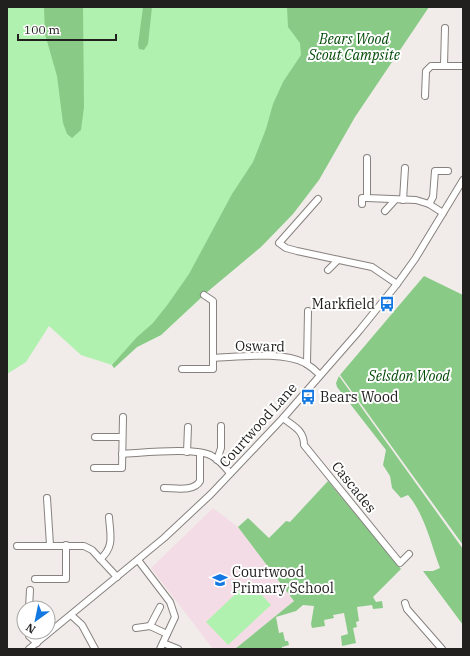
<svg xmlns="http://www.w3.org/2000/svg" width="470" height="656" font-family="'IBM Plex Serif',serif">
<rect width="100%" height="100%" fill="#f1ece9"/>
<path fill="#f4dce6" d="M213 508 238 527 294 601 235 649H213L151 568Z"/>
<g fill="#b1f1af">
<path d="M7 7H304L309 37 201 298 161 335 137 347 114 368 112 365 81 355 49 326 26 362 7 374Z"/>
<path d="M249 581 271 605 228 645 206 622Z"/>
</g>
<g fill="#89ca87">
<path d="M44 7H83L84 107 81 130 72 138 67 134 63 123 57 76 45 34Z"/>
<path d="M143 7H152L148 44 144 50 139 49 138 45Z"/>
<path d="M287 7H429L355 117 319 180 293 214 261 247 206 293 161 335 137 347 114 368 112 365 137 337 153 323 168 304 189 274 232 194 253 162 266 129 273 104 283 82 301 55 300 43 288 27Z"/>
<path d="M424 276 463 295V545L340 375Z"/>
<path d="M339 376 463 549V625L423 571H433L440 568C431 544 424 513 408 495L401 498 392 488 390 476 383 465 386 450 337 387 336 383Z"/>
<path d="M328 481 401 569 373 597 376 602 382 601 383 608 373 609 372 605 357 607 359 621 356 622 357 627 353 628 356 643 342 646 341 636 348 634 344 613 333 615 334 618 324 620 325 626 312 628 311 624 314 606 303 605 296 611 276 617 279 633 283 632 285 641H288L289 645 282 647V649H235L294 601 238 527 248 518 269 538 286 521 290 522Z"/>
</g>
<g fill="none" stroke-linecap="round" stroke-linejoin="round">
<g stroke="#87827f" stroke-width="8">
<g id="street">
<path d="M444 65 445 28"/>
<path d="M425 96 426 71 431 66H463"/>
<path d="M367 158V198L416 200 429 204 443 213"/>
<path d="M318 199 279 243 286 248 297 251 372 267 397 284"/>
<path d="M403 200 405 168"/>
<path d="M362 204V198H367"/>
<path d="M429 204 433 197 435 171H448"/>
<path d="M385 211 395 200"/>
<path d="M328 270 338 260"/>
<path d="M213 358C239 357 282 351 305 363 310 366 315 370 319 374"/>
<path d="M307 364 308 311"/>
<path d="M182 369H213V301L204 295"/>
<path d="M283 418C293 426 304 430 304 445L400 563 409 554"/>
<path d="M95 437H122"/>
<path d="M187 452 188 427"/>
<path d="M122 454C143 453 195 447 212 456 219 460 225 467 230 473"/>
<path d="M217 460 221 448V426"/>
<path d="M94 468H122L123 417"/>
<path d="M164 488C175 488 194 492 200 481V454"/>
<path d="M47 498 50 545"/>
<path d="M17 546H84L92 550 117 577"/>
<path d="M100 559C115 547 110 534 109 517"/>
<path d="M138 560 170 602 175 617 160 649"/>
<path d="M35 579H66V545"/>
<path d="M405 603 407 609 442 649"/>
<path d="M29 608 30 590"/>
<path d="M71 615 82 625 95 649"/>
<path d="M150 626 160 607"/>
<path d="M136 628 150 626 167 634"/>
<path d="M29 632V636L37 643"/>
<path d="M163 643 178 649"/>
<path d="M29 649 164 538 211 494 283 418 359 331 397 284 415 259 463 180"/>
</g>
</g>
<use href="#street" stroke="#fff" stroke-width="6"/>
</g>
<defs>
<g id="bus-bare" transform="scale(1.2)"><path d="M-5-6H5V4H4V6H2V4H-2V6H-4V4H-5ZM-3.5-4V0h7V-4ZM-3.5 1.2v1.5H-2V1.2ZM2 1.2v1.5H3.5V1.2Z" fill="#1378e1" stroke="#fff" stroke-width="2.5" paint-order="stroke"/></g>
<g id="school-bare" transform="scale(1.2)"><path d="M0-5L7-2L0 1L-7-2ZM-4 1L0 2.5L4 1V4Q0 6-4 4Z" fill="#1378e1" stroke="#fff" stroke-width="2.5" paint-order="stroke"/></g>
</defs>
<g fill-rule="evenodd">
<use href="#bus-bare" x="387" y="304"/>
<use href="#bus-bare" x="308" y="397"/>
<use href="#school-bare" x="220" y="580"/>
</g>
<g text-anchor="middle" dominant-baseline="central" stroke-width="4" stroke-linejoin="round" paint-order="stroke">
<g font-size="14" font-style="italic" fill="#004905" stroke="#fff">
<text x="354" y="39">Bears Wood<tspan x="354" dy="16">Scout Campsite</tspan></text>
<text x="409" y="376">Selsdon Wood</text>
</g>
<g font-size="14" fill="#22201f" stroke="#fff" text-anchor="start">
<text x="375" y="304" text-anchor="end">Markfield</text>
<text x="320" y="397">Bears Wood</text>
<text x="232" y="572">Courtwood<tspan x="232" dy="16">Primary School</tspan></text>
</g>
<g font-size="14" fill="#22201f" stroke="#fff">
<text transform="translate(260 346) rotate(1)">Osward</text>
<text transform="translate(258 425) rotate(-48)">Courtwood Lane</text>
<text transform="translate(354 487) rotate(51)">Cascades</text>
</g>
</g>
<rect width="470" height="656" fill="none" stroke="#22201f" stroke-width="16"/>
<g transform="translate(36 620) rotate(213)"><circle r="19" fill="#ffffff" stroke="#a7a6a5"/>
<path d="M0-3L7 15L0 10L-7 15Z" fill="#1378e1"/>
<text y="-6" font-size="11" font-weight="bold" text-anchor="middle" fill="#22201f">N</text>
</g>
<path d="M18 34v6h98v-6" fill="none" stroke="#22201f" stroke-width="2"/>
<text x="24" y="34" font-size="12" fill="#22201f" stroke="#ffffff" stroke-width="3" paint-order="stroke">100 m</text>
</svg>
